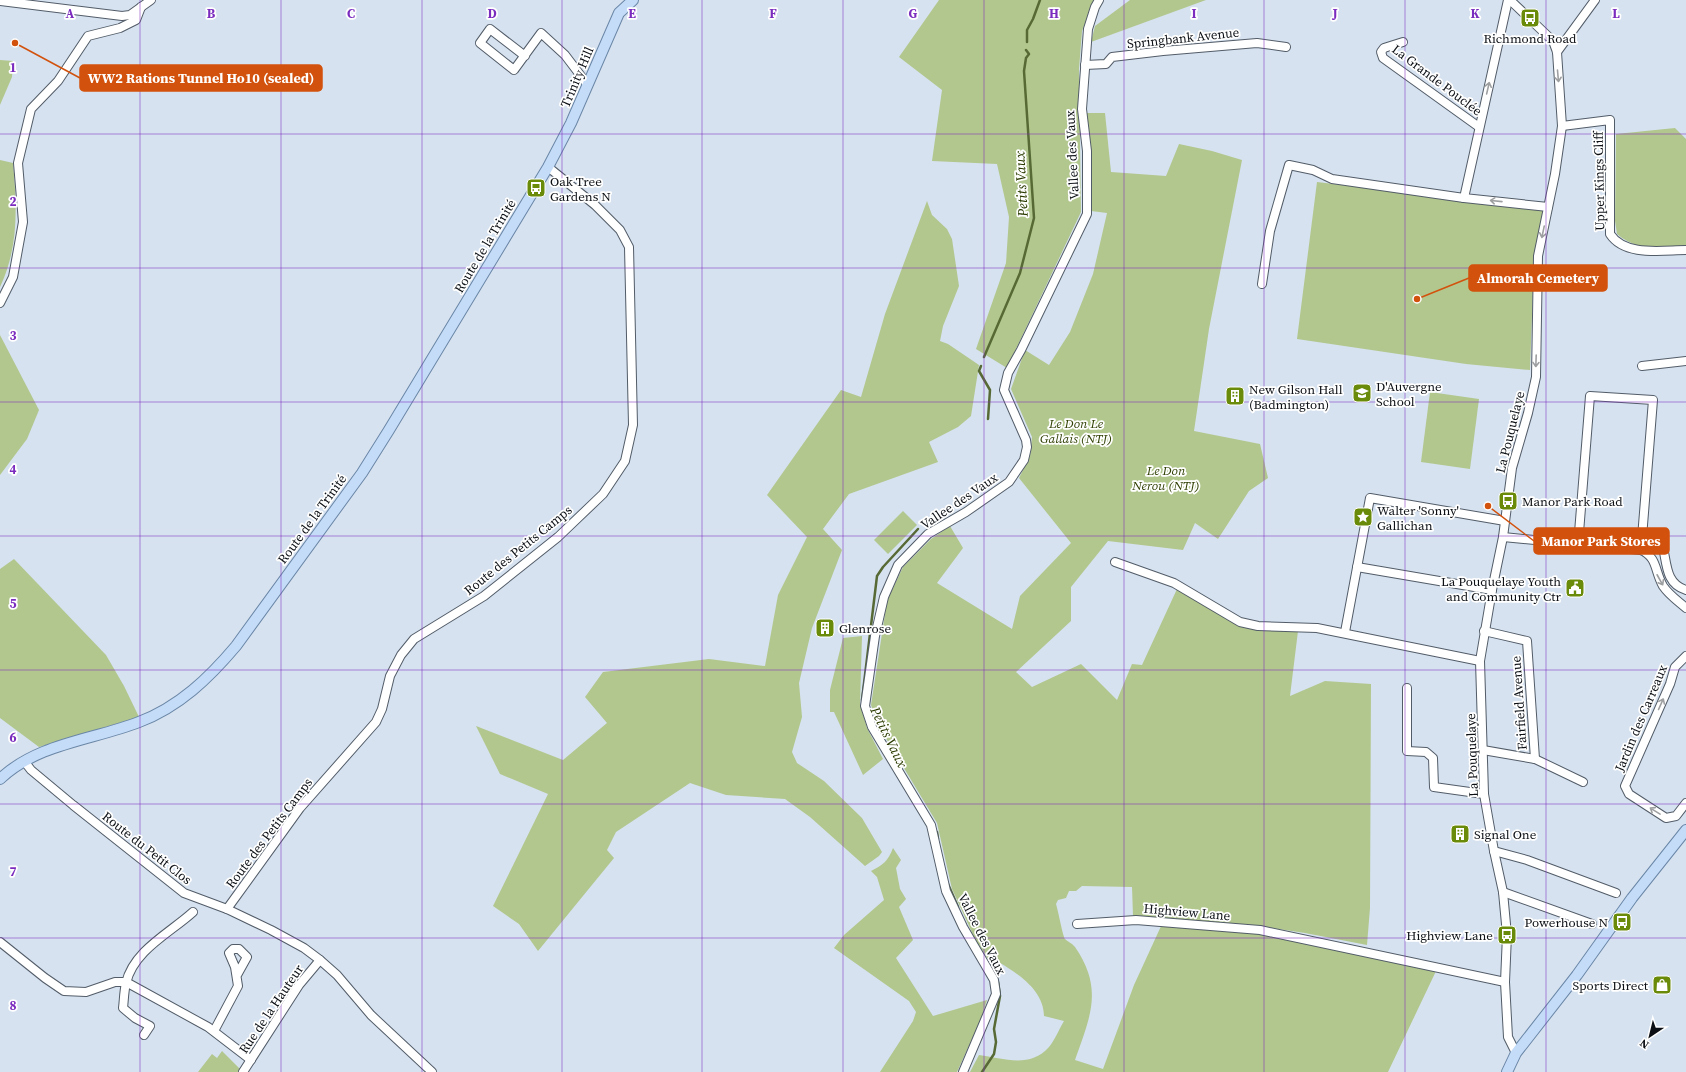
<svg xmlns="http://www.w3.org/2000/svg" width="1686" height="1072" font-family="'Source Serif 4',serif">
<rect width="100%" height="100%" fill="#d6e2f0"/>
<g fill="#b2c78d">
<path d="M939 0H1094L1082 31 1079 69 1081 212 1007 368 976 349 1006 263 1009 217 997 164 932 161 942 90 899 57Z"/>
<path d="M1130 0H1206L1091 42 1095 26Z"/>
<path d="M0 60 13 61 12 77 0 105Z"/>
<path d="M1085 113H1105L1111 172 1166 176 1179 144 1212 151 1242 160 1209 329 1194 431 1260 444 1268 478 1249 491 1218 539 1195 523 1183 550 1108 541 1071 587V621L1016 672 1032 687 1081 664 1117 700 1132 664 1142 665 1177 589 1257 630 1298 631 1290 696 1325 681 1371 684 1370 908 1367 945 1305 933 1258 926 1133 916 1132 887 1082 886 1076 891H1069L1066 898 1058 900 1056 904C1058 910 1063 937 1065 939 1068 942 1072 943 1075 947 1104 989 1090 1017 1075 1060L1103 1069 1134 985 1162 924 1256 932 1437 969 1388 1072H970L979 1055C1002 1058 1030 1069 1049 1047 1055 1040 1059 1029 1064 1021L1044 1016C1044 991 1019 974 1000 963L992 965 975 939 952 889 937 823 878 725 871 705 887 601 903 567 931 539 950 526 963 548 937 583 1012 629 1020 596 1071 543 1019 478 1030 456 1032 437 1011 389 1025 350 1049 365 1070 332 1093 274 1107 213 1091 211V173Z"/>
<path d="M1675 128 1686 139V247C1660 247 1638 252 1617 234L1615 221 1616 134Z"/>
<path d="M0 160 13 163C17 206 19 247 0 287Z"/>
<path d="M1317 182 1541 209 1543 212 1534 259 1530 370 1466 364 1297 339Z"/>
<path d="M927 201 932 215 947 229 952 239 959 286 943 326 940 341 948 344 979 365 971 416 958 427 929 442 938 462 849 494 823 529 842 550 812 628 799 683 802 717 792 752 797 763 824 781 862 818 882 852 879 856 865 866 810 817 785 799 726 795 690 783 616 832 607 850 614 858 538 951 519 924 493 906 548 794 500 774 476 726 563 760 607 723 585 697 603 672 709 659 765 666 778 595 807 537 767 495 841 390 861 397 885 314Z"/>
<path d="M0 335 39 410 27 439 0 475Z"/>
<path d="M1430 392 1479 399 1470 469 1421 462Z"/>
<path d="M903 511 917 525 888 554 874 540Z"/>
<path d="M14 559 106 655 124 686 139 717 39 747 0 718V569Z"/>
<path d="M862 636 860 704 867 728 883 759 863 775 834 712H830V690L843 638Z"/>
<path d="M893 848 901 860 896 868 900 889 906 899 899 907 913 940 896 958 933 1016 987 1000 981 1019 957 1072H880L913 1021 916 1012 909 1001 834 948 844 935 884 900 877 877 871 871C883 865 888 861 893 848Z"/>
<path d="M222 1051 240 1069 239 1072H198L212 1054 217 1058Z"/>
</g>
<g fill="none" stroke-linecap="round" stroke-linejoin="round">
<g stroke="#576a35" stroke-width="2.5">
<path d="M1027 42V30L1033 19 1040 0"/>
<path d="M984 357 1020 273 1034 218 1024 71 1026 58 1029 54 1026 50"/>
<path d="M981 366 979 371 990 390 988 419"/>
<path d="M862 700 877 576 883 567 918 529"/>
<path d="M937 832 938 839"/>
<path d="M948 884 958 907"/>
<path d="M982 1072 994 1054 996 1042 994 1029 1000 996 998 982"/>
</g>
<g stroke="#525c68" stroke-width="10">
<g id="minor">
<path d="M1508 0 1464 198 1548 207"/>
<path d="M1510 0 1553 41 1557 52 1562 126 1555 174 1538 256 1536 377 1528 413 1512 468 1503 537 1492 590 1480 661 1484 794 1494 851 1503 892 1507 935 1505 982 1508 1037 1516 1053"/>
<path d="M0 1 122 16 130 15 151 0"/>
<path d="M1403 42 1384 48 1381 52 1383 58 1479 127"/>
<path d="M1557 52 1595 0"/>
<path d="M525 56 490 29 480 43 514 70 541 33 565 55 587 84"/>
<path d="M1085 65 1106 64 1112 57 1163 51 1257 43 1286 47"/>
<path d="M1562 126 1610 120V234C1625 257 1663 250 1686 250"/>
<path d="M1262 284 1270 231 1289 165 1313 170 1332 179 1464 198"/>
<path d="M0 303 13 277 23 222 18 163 31 109 58 81 88 36 120 28 136 20 141 7"/>
<path d="M1642 366 1686 361"/>
<path d="M1503 537 1641 550C1658 558 1654 570 1663 586 1669 595 1678 601 1686 608"/>
<path d="M1578 545 1590 396 1653 400 1641 550"/>
<path d="M1663 547C1667 565 1666 584 1686 590"/>
<path d="M1115 562 1174 583 1240 622 1258 626 1317 628 1480 661"/>
<path d="M1357 567 1492 590"/>
<path d="M1484 631 1527 641 1535 759"/>
<path d="M1345 632 1370 498 1505 521"/>
<path d="M1686 656 1675 667 1670 684 1625 786 1629 794 1666 818 1676 816 1686 803"/>
<path d="M1407 688V751L1426 752 1433 758 1434 787 1484 794"/>
<path d="M1483 750 1535 759 1583 782"/>
<path d="M24 761 31 770 73 805 184 893 227 909 271 930 304 948 320 960 337 975 371 1015 432 1072"/>
<path d="M1494 851 1527 860 1616 893"/>
<path d="M1503 892 1592 924"/>
<path d="M227 909 300 808 376 722 382 709 390 676 401 655 414 639 484 596 558 537 603 494 625 461 633 425 629 247 620 230 595 205 548 167"/>
<path d="M1077 924 1136 920 1260 930 1505 982"/>
<path d="M0 942 45 978 64 991 86 992 115 982H126L208 1027 251 1060"/>
<path d="M214 1031 238 986 235 967 229 953 233 949H239L247 957 237 975"/>
<path d="M144 1035 150 1026 135 1018 123 1008C124 1000 124 991 126 983 134 950 170 933 193 912"/>
<path d="M243 1072 299 985 320 960"/>
<path d="M963 1072 996 994 994 980 963 927 946 891 931 825 872 727 865 706 875 636 884 597 898 565 928 534 966 512 1009 482 1024 460 1027 447 1026 440 1004 390 1008 373 1021 350 1087 214V151L1082 109 1088 29 1095 7 1099 0"/>
</g>
</g>
<g stroke="#6a86a6" stroke-width="12">
<g id="major">
<path d="M0 779C38 743 93 740 139 722 179 707 209 678 236 646L362 473 389 430 548 167 571 123 619 13 633 0"/>
<path d="M1507 1072 1516 1053 1577 975 1632 898 1686 830"/>
</g>
</g>
<use href="#minor" stroke="#fff" stroke-width="8"/>
<use href="#major" stroke="#c4dcf8" stroke-width="10"/>
</g>
<defs><path id="oneway-shaft" d="M-6 0H5M1.5-3L5.5 0L1.5 3" fill="none" stroke-width="1.6" stroke-linecap="round" stroke-linejoin="round"/></defs>
<g stroke="#9e9fa1">
<use href="#oneway-shaft" transform="translate(1558 76) rotate(85)"/>
<use href="#oneway-shaft" transform="translate(1488 88) rotate(-77)"/>
<use href="#oneway-shaft" transform="translate(1496 201) rotate(-174)"/>
<use href="#oneway-shaft" transform="translate(1543 232) rotate(102)"/>
<use href="#oneway-shaft" transform="translate(1536 361) rotate(92)"/>
<use href="#oneway-shaft" transform="translate(1660 580) rotate(61)"/>
<use href="#oneway-shaft" transform="translate(1661 704) rotate(-66)"/>
<use href="#oneway-shaft" transform="translate(1655 811) rotate(-148)"/>
</g>
<path fill="none" stroke="#7b2cbf" stroke-width="1" stroke-opacity="0.55" d="M140 0V1072M281 0V1072M422 0V1072M562 0V1072M702 0V1072M843 0V1072M984 0V1072M1124 0V1072M1264 0V1072M1405 0V1072M1546 0V1072M0 134H1686M0 268H1686M0 402H1686M0 536H1686M0 670H1686M0 804H1686M0 938H1686"/>
<defs>
<g id="bus-square" transform="scale(1)"><rect x="-9" y="-9" width="18" height="18" rx="4" fill="#6a8a0a" stroke="#fff"/><path d="M-5-6H5V4H4V6H2V4H-2V6H-4V4H-5ZM-3.5-4V0h7V-4ZM-3.5 1.2v1.5H-2V1.2ZM2 1.2v1.5H3.5V1.2Z" fill="#fff"/></g>
<g id="school-square" transform="scale(1)"><rect x="-9" y="-9" width="18" height="18" rx="4" fill="#6a8a0a" stroke="#fff"/><path d="M0-5L7-2L0 1L-7-2ZM-4 1L0 2.5L4 1V4Q0 6-4 4Z" fill="#fff"/></g>
<g id="building-square" transform="scale(1)"><rect x="-9" y="-9" width="18" height="18" rx="4" fill="#6a8a0a" stroke="#fff"/><path d="M-4-6H4V6H1V3H-1V6H-4ZM-2.5-4.3h1.7v1.8h-1.7ZM.8-4.3h1.7v1.8H.8ZM-2.5-1h1.7V.8h-1.7ZM.8-1h1.7V.8H.8Z" fill="#fff"/></g>
<g id="sight-square" transform="scale(1)"><rect x="-9" y="-9" width="18" height="18" rx="4" fill="#6a8a0a" stroke="#fff"/><path d="M0-6L1.8-2.2L6-1.7L2.9 1.2L3.7 5.4L0 3.3L-3.7 5.4L-2.9 1.2L-6-1.7L-1.8-2.2Z" fill="#fff"/></g>
<g id="civic-square" transform="scale(1)"><rect x="-9" y="-9" width="18" height="18" rx="4" fill="#6a8a0a" stroke="#fff"/><path d="M-.6-6.5H3V-4.5H.6V-3L4-1V1h2V6H-6V1h2V-1L-.6-3ZM-1.2 2.5V6h2.4V2.5Z" fill="#fff"/></g>
<g id="shop-square" transform="scale(1)"><rect x="-9" y="-9" width="18" height="18" rx="4" fill="#6a8a0a" stroke="#fff"/><path d="M-5-2.5h2.3a2.7 3.5 0 0 1 5.4 0H5L5.5 6h-11ZM-1.5-2.5h3a1.5 2.3 0 0 0-3 0Z" fill="#fff"/></g>
</defs>
<g fill-rule="evenodd">
<use href="#bus-square" x="1530" y="18"/>
<use href="#bus-square" x="536" y="188"/>
<use href="#school-square" x="1362" y="393"/>
<use href="#building-square" x="1235" y="396"/>
<use href="#bus-square" x="1508" y="501"/>
<use href="#sight-square" x="1363" y="517"/>
<use href="#civic-square" x="1575" y="588"/>
<use href="#building-square" x="825" y="628"/>
<use href="#building-square" x="1460" y="834"/>
<use href="#bus-square" x="1622" y="922"/>
<use href="#bus-square" x="1507" y="935"/>
<use href="#shop-square" x="1662" y="985"/>
</g>
<g text-anchor="middle" dominant-baseline="central" stroke-width="3.5" stroke-linejoin="round" paint-order="stroke">
<g font-size="13" fill="#0c1015" stroke="#fff">
<text transform="translate(1183 38) rotate(-6)">Springbank Avenue</text>
<text transform="translate(577 77) rotate(-67)">Trinity Hill</text>
<text transform="translate(1437 80) rotate(37)">La Grande Pouclée</text>
<text transform="translate(1072 155) rotate(-93)">Vallee des Vaux</text>
<text transform="translate(1599 181) rotate(-91)">Upper Kings Cliff</text>
<text transform="translate(485 246) rotate(-59)">Route de la Trinité</text>
<text transform="translate(1510 432) rotate(-76)">La Pouquelaye</text>
<text transform="translate(959 501) rotate(-34)">Vallee des Vaux</text>
<text transform="translate(312 519) rotate(-54)">Route de la Trinité</text>
<text transform="translate(518 550) rotate(-39)">Route des Petits Camps</text>
<text transform="translate(1519 703) rotate(-94)">Fairfield Avenue</text>
<text transform="translate(1641 718) rotate(-67)">Jardin des Carreaux</text>
<text transform="translate(1472 755) rotate(-92)">La Pouquelaye</text>
<text transform="translate(269 833) rotate(-53)">Route des Petits Camps</text>
<text transform="translate(147 848) rotate(38)">Route du Petit Clos</text>
<text transform="translate(1187 912) rotate(5)">Highview Lane</text>
<text transform="translate(982 934) rotate(63)">Vallee des Vaux</text>
<text transform="translate(271 1009) rotate(-56)">Rue de la Hauteur</text>
</g>
<g font-size="13" fill="#0c1015" stroke="#fff" text-anchor="start">
<text x="1530" y="38" text-anchor="middle">Richmond Road</text>
<text x="550" y="181">Oak Tree<tspan x="550" dy="15">Gardens N</tspan></text>
<text x="1376" y="386">D'Auvergne<tspan x="1376" dy="15">School</tspan></text>
<text x="1249" y="389">New Gilson Hall<tspan x="1249" dy="15">(Badmington)</tspan></text>
<text x="1522" y="501">Manor Park Road</text>
<text x="1377" y="510">Walter 'Sonny'<tspan x="1377" dy="15">Gallichan</tspan></text>
<text x="1561" y="581" text-anchor="end">La Pouquelaye Youth<tspan x="1561" dy="15">and Community Ctr</tspan></text>
<text x="839" y="628">Glenrose</text>
<text x="1474" y="834">Signal One</text>
<text x="1608" y="922" text-anchor="end">Powerhouse N</text>
<text x="1493" y="935" text-anchor="end">Highview Lane</text>
<text x="1648" y="985" text-anchor="end">Sports Direct</text>
</g>
<g font-size="13" font-style="italic" fill="#314104" stroke="#fff">
<text x="1076" y="423">Le Don Le<tspan x="1076" dy="15">Gallais (NTJ)</tspan></text>
<text x="1166" y="470">Le Don<tspan x="1166" dy="15">Nerou (NTJ)</tspan></text>
</g>
<g font-size="14" font-style="italic" fill="#2b3b00" stroke="#fff">
<text transform="translate(1021 184) rotate(-93)">Petits Vaux</text>
<text transform="translate(889 737) rotate(64)">Petits Vaux</text>
</g>
</g>
<g font-size="13" text-anchor="middle" font-weight="bold" fill="#7b2cbf" stroke="#fff" stroke-width="3.5" stroke-linejoin="round" paint-order="stroke">
<text x="70" y="18">A</text>
<text x="211" y="18">B</text>
<text x="351" y="18">C</text>
<text x="492" y="18">D</text>
<text x="632" y="18">E</text>
<text x="773" y="18">F</text>
<text x="913" y="18">G</text>
<text x="1054" y="18">H</text>
<text x="1194" y="18">I</text>
<text x="1335" y="18">J</text>
<text x="1475" y="18">K</text>
<text x="1616" y="18">L</text>
<text x="13" y="72">1</text>
<text x="13" y="206">2</text>
<text x="13" y="340">3</text>
<text x="13" y="474">4</text>
<text x="13" y="608">5</text>
<text x="13" y="742">6</text>
<text x="13" y="876">7</text>
<text x="13" y="1010">8</text>
</g>
<path fill="none" stroke="#d2520d" stroke-width="1.5" d="M15 43L80 78M1417 299L1469 278M1488 506L1534 541"/>
<g fill="#d2520d" stroke="#fff" stroke-width="1.5">
<circle cx="15" cy="43" r="4"/>
<circle cx="1417" cy="299" r="4"/>
<circle cx="1488" cy="506" r="4"/>
</g>
<g fill="#d2520d" stroke="#d2520d" stroke-width="1.5">
<rect x="80" y="65" width="242" height="26" rx="4"/>
<rect x="1469" y="265" width="138" height="26" rx="4"/>
<rect x="1534" y="528" width="135" height="26" rx="4"/>
</g>
<g font-size="14" text-anchor="middle" font-weight="bold" fill="#fff">
<text x="201" y="83">WW2 Rations Tunnel Ho10 (sealed)</text>
<text x="1538" y="283">Almorah Cemetery</text>
<text x="1601" y="546">Manor Park Stores</text>
</g>
<g transform="translate(1650 1036) rotate(215)" stroke="#ffffff" stroke-width="3" paint-order="stroke">
<path d="M0-3L7 15L0 10L-7 15Z" fill="#0c1015"/>
<text y="-6" font-size="11" font-weight="bold" text-anchor="middle" fill="#0c1015">N</text>
</g>
</svg>
